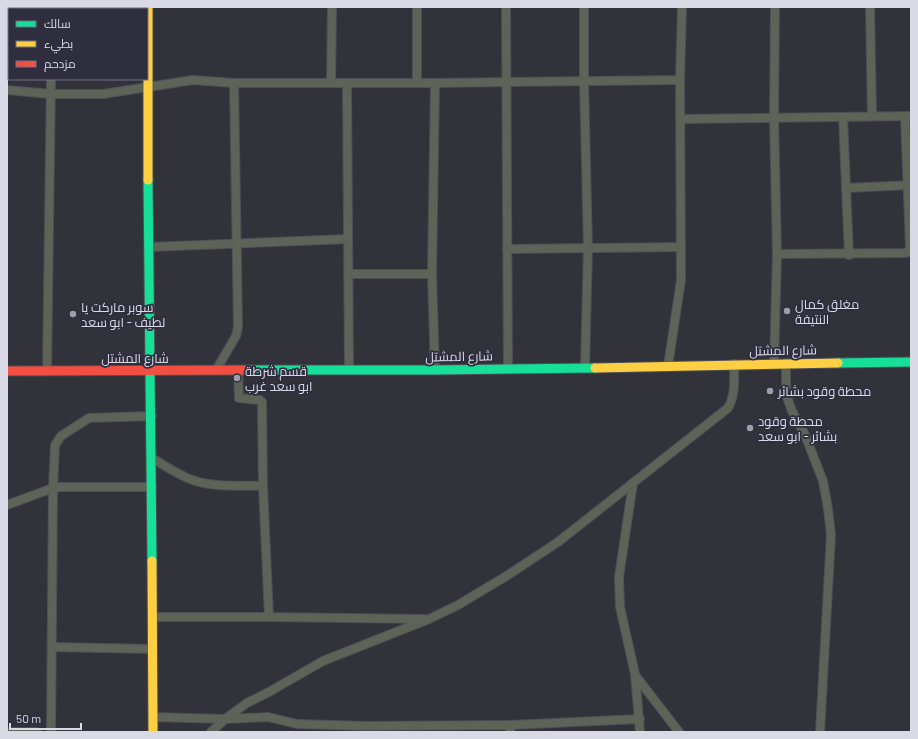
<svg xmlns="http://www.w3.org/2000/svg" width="918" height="739" font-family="Barlow,Cairo,sans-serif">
<rect width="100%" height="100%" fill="#32323b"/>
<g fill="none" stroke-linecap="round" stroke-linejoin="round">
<g stroke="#4e4e56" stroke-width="10">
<g id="street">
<path d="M50 7V9"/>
<path d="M506 7 508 368"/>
<path d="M584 7V81L588 248 585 368"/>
<path d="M870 7 872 116"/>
<path d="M331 83 332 7"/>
<path d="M347 83 349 370"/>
<path d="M417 83V7"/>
<path d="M435 83 432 274 435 370"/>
<path d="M7 90 51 94H103L193 80 234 83H435L680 80"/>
<path d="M843 117 849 255"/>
<path d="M681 119 911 116"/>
<path d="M846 188 911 185"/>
<path d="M150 247 348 239"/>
<path d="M507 249 681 247"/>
<path d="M777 254 904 253 909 252 910 247 905 116"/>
<path d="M348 274H432"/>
<path d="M774 363 777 254 774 118 775 7"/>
<path d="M786 363V390L788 400 792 411 805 435 823 481 828 509 831 535 820 732"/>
<path d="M668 366 681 280 680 80 682 7"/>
<path d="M216 370 236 336 238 327 234 83"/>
<path d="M238 370 239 398 260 400 262 402V406L263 486 269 617"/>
<path d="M47 371 51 79"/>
<path d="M152 458C163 465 175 472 187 478 210 488 238 485 263 486"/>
<path d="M633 483 619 577 620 607 635 674 640 732"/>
<path d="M7 505 53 488 61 487H152"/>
<path d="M153 617H269L424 619"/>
<path d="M53 647 152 649"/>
<path d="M635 675 679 732"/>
<path d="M153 717 225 719 268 717 297 724 366 726 510 725V732"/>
<path d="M510 725 640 719"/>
<path d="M7 732H37"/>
<path d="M51 732 53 488 55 445 61 436 89 418 152 416"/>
<path d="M211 732 225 719 247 703 269 692 323 661 429 619 458 605 508 575 558 542 728 408C736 394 734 380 734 364"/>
</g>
</g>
<g stroke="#4e4e56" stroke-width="11">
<g id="fast">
<path d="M148 180 152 561"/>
<path d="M838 363 911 362"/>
<path d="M249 370H435L595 368"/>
</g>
</g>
<g stroke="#4e4e56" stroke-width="11">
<g id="slow">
<path d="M148 7V180"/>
<path d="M595 368 838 363"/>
<path d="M152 561 153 732"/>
</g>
</g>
<g stroke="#4e4e56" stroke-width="11">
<path id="jam" d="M7 371 249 370"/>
</g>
<use href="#street" stroke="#5d6357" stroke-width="8"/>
<use href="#fast" stroke="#16e098" stroke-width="9"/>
<use href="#slow" stroke="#ffcf43" stroke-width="9"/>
<use href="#jam" stroke="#f24e42" stroke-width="9"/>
</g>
<g fill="#9f9faa" stroke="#2e2e3f" stroke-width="1.5">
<circle cx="787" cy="311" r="4"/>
<circle cx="73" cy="314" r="4"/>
<circle cx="237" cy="378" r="4"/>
<circle cx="770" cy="391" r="4"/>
<circle cx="750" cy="428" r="4"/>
</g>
<g text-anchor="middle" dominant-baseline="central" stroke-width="3.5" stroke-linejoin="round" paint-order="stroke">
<g font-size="13" fill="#dadae6" stroke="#2e2e3f" text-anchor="start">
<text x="795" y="304">مغلق كمال<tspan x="795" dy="15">النتيفة</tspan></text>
<text x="81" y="307">سوبر ماركت يا<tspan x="81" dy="15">لطيف - ابو سعد</tspan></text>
<text x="245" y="371">قسم شرطة<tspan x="245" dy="15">ابو سعد غرب</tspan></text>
<text x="778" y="391">محطة وقود بشائر</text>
<text x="758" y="421">محطة وقود<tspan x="758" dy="15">بشائر - ابو سعد</tspan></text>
</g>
<g font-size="13" fill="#dadae6" stroke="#2e2e3f">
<text transform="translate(783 350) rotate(-1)">شارع المشتل</text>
<text transform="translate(459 356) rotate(-1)">شارع المشتل</text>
<text x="135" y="358">شارع المشتل</text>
</g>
</g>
<rect width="918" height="739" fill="none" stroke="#dadae6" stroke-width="16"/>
<rect x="8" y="8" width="140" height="72" fill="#2e2e3f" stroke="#737382"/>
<rect x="16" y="21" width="20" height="6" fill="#16e098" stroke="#737382"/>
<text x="44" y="28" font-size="12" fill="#dadae6">سالك</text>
<rect x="16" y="41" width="20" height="6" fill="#ffcf43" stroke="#737382"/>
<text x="44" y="48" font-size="12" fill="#dadae6">بطيء</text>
<rect x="16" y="61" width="20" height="6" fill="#f24e42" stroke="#737382"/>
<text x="44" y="68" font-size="12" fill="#dadae6">مزدحم</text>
<path d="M10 723v6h71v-6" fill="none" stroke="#dadae6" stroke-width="2"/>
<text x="16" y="723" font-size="12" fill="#dadae6" stroke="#2e2e3f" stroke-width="3" paint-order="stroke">50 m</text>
</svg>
